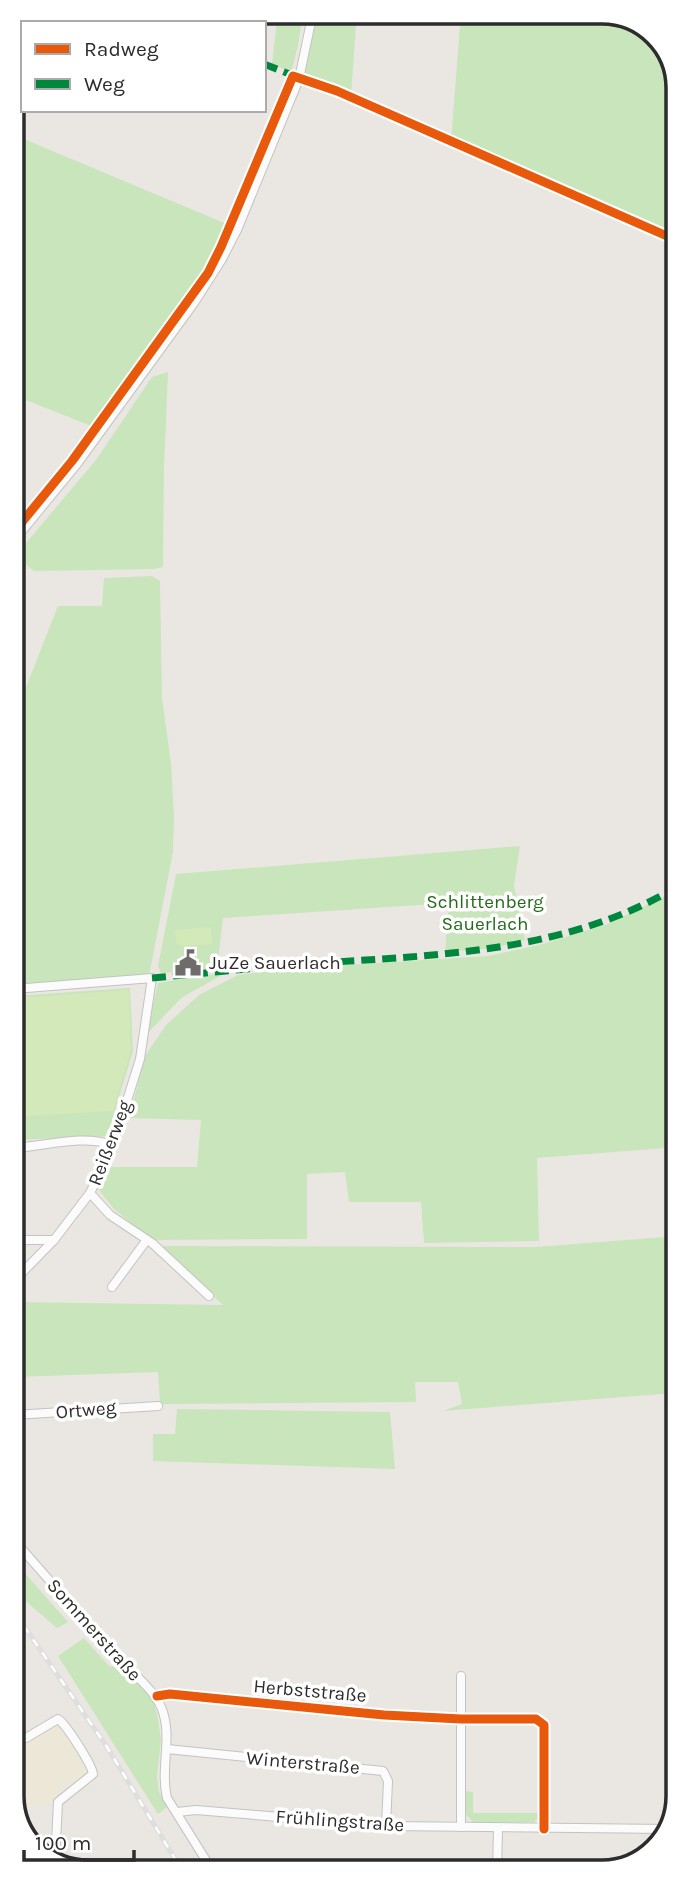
<svg xmlns="http://www.w3.org/2000/svg" width="691" height="1885" font-family="Karla,sans-serif">
<rect width="100%" height="100%" fill="#eae7e2"/>
<path fill="#ede7d7" d="M55 1722 87 1766 89 1772 71 1786 67 1782 59 1788 62 1792 44 1806 15 1805V1747H22Z"/>
<g fill="#c9e5bb">
<path d="M278 12H303L298 46 291 72 272 64Z"/>
<path d="M316 12H357L351 95 307 78 304 72Z"/>
<path d="M461 12H608L652 31 676 69V233L451 141Z"/>
<path d="M12 134 229 225 209 264 94 427 13 395Z"/>
<path d="M168 372 164 467 163 567 154 569 34 571 15 556 96 460 152 377Z"/>
<path d="M152 576 160 581 162 698 171 764 174 817 173 852 149 976 14 985 13 711 17 710 58 606H102L104 578Z"/>
<path d="M520 846 514 886 525 940 492 948 445 952 449 903 223 918 217 969 161 973 158 966 176 874Z"/>
<path d="M677 890 678 1147 537 1158 539 1241 424 1243 421 1202H349L345 1172 307 1174V1239L152 1240 114 1209 98 1189 102 1177 109 1167H197L201 1120 129 1118 145 1056 166 1025 199 995 238 975 284 969 488 956 543 944 608 924Z"/>
<path d="M221 973 222 975 181 998 146 1035 158 983Z"/>
<path d="M130 988 133 1051 114 1113H120L110 1136 14 1140V996Z"/>
<path d="M678 1236V1431L674 1393 443 1411 462 1404 458 1382H415L416 1402 177 1404H160L158 1372 14 1377V1302L223 1305 158 1246 536 1247Z"/>
<path d="M177 1409 390 1412 395 1469 153 1461V1434H175Z"/>
<path d="M15 1562 68 1622 57 1628 15 1592Z"/>
<path d="M84 1638 109 1666 114 1667 119 1663 151 1696 157 1714 161 1739 157 1777 159 1792 168 1806 158 1814 58 1656Z"/>
<path d="M465 1791 473 1792V1813H539V1817L534 1822H473L465 1814Z"/>
</g>
<g fill="#d3e9b9">
<path d="M211 927 212 944 182 946 176 943 175 930Z"/>
<path d="M129 990 131 1050 113 1111 14 1117V1002H18V998Z"/>
</g>
<g fill="none" stroke-linecap="round" stroke-linejoin="round">
<g stroke="#c3c3c3" stroke-width="10">
<g id="minor">
<path d="M13 542 77 464 194 303 222 259 237 230 299 79 313 12"/>
<path d="M14 989 152 978 140 1059 113 1145 90 1193 54 1240 14 1281"/>
<path d="M14 1148C46 1146 82 1134 113 1145"/>
<path d="M90 1193 110 1215 152 1243 209 1296"/>
<path d="M14 1240H54"/>
<path d="M112 1287 146 1241"/>
<path d="M14 1415 158 1406"/>
<path d="M15 1541C50 1582 87 1622 123 1662 137 1678 156 1691 163 1712 172 1740 160 1770 167 1798L212 1870 220 1872"/>
<path d="M157 1696 170 1694 384 1715 461 1719H536L544 1725V1829"/>
<path d="M15 1741 26 1738 58 1719C66 1724 92 1765 93 1774L58 1802 55 1862"/>
<path d="M167 1749 383 1771 388 1781 386 1826"/>
<path d="M177 1812 196 1810 386 1826 668 1829"/>
<path d="M461 1827V1676"/>
<path d="M497 1871 498 1828"/>
</g>
</g>
<use href="#minor" stroke="#fcfbfb" stroke-width="8"/>
<g stroke="#dededf" stroke-width="5">
<path id="rail" d="M15 1613 107 1747 183 1872"/>
</g>
<use href="#rail" stroke="#fff" stroke-width="2.5" stroke-dasharray="8" stroke-linecap="butt"/>
<g stroke="#00873e" stroke-width="7" stroke-dasharray="14 7" stroke-linecap="butt">
<path d="M139 12 165 23"/>
<path d="M264 64 297 77"/>
<path d="M152 978C198 974 244 969 290 965 423 955 558 957 677 887"/>
</g>
<g stroke="#fff" stroke-width="13">
<g id="cycleway">
<path d="M13 533 72 461 208 273 221 247 293 76 337 91 676 240"/>
<path d="M157 1696 170 1694 384 1715 461 1719H536L544 1725V1829"/>
</g>
</g>
<use href="#cycleway" stroke="#e8590c" stroke-width="9"/>
</g>
<defs>
<g id="civic-bare" transform="scale(2.1)"><path d="M-.6-6.5H3V-4.5H.6V-3L4-1V1h2V6H-6V1h2V-1L-.6-3ZM-1.2 2.5V6h2.4V2.5Z" fill="#6e6d6c" stroke="#fff" stroke-width="2.5" paint-order="stroke"/></g>
</defs>
<g fill-rule="evenodd">
<use href="#civic-bare" x="188" y="963"/>
</g>
<g text-anchor="middle" dominant-baseline="central" stroke-width="7" stroke-linejoin="round" paint-order="stroke">
<g font-size="19" fill="#256b1b" stroke="#fff">
<text x="485" y="902">Schlittenberg<tspan x="485" dy="22">Sauerlach</tspan></text>
</g>
<g font-size="19" fill="#2c2c2c" stroke="#fff" text-anchor="start">
<text x="209" y="963">JuZe Sauerlach</text>
</g>
<g font-size="19" fill="#2c2c2c" stroke="#fff">
<text transform="translate(110 1143) rotate(-69)">Reißerweg</text>
<text transform="translate(86 1410) rotate(-5)">Ortweg</text>
<text transform="translate(94 1630) rotate(48)">Sommerstraße</text>
<text transform="translate(310 1691) rotate(5)">Herbststraße</text>
<text transform="translate(303 1763) rotate(5)">Winterstraße</text>
<text transform="translate(340 1821) rotate(4)">Frühlingstraße</text>
</g>
</g>
<path d="M0 0H691V1885H0ZM88 24H602A64 64 0 0 1 666 88V1796A64 64 0 0 1 602 1860H88A64 64 0 0 1 24 1796V88A64 64 0 0 1 88 24Z" fill="#fff" fill-rule="evenodd"/>
<path fill="none" stroke="#2c2c2c" stroke-width="3.5" d="M88 24H602A64 64 0 0 1 666 88V1796A64 64 0 0 1 602 1860H88A64 64 0 0 1 24 1796V88A64 64 0 0 1 88 24Z"/>
<rect x="21" y="21" width="245" height="91" fill="#ffffff" stroke="#ababab" stroke-width="2"/>
<rect x="35" y="44" width="35" height="10" fill="#e8590c" stroke="#ababab" stroke-width="2"/>
<text x="84" y="56" font-size="21" fill="#2c2c2c">Radweg</text>
<rect x="35" y="79" width="35" height="10" fill="#00873e" stroke="#ababab" stroke-width="2"/>
<text x="84" y="91" font-size="21" fill="#2c2c2c">Weg</text>
<path d="M24 1850v10h110v-10" fill="none" stroke="#2c2c2c" stroke-width="3.5"/>
<text x="35" y="1850" font-size="21" fill="#2c2c2c" stroke="#ffffff" stroke-width="5" paint-order="stroke">100 m</text>
</svg>
